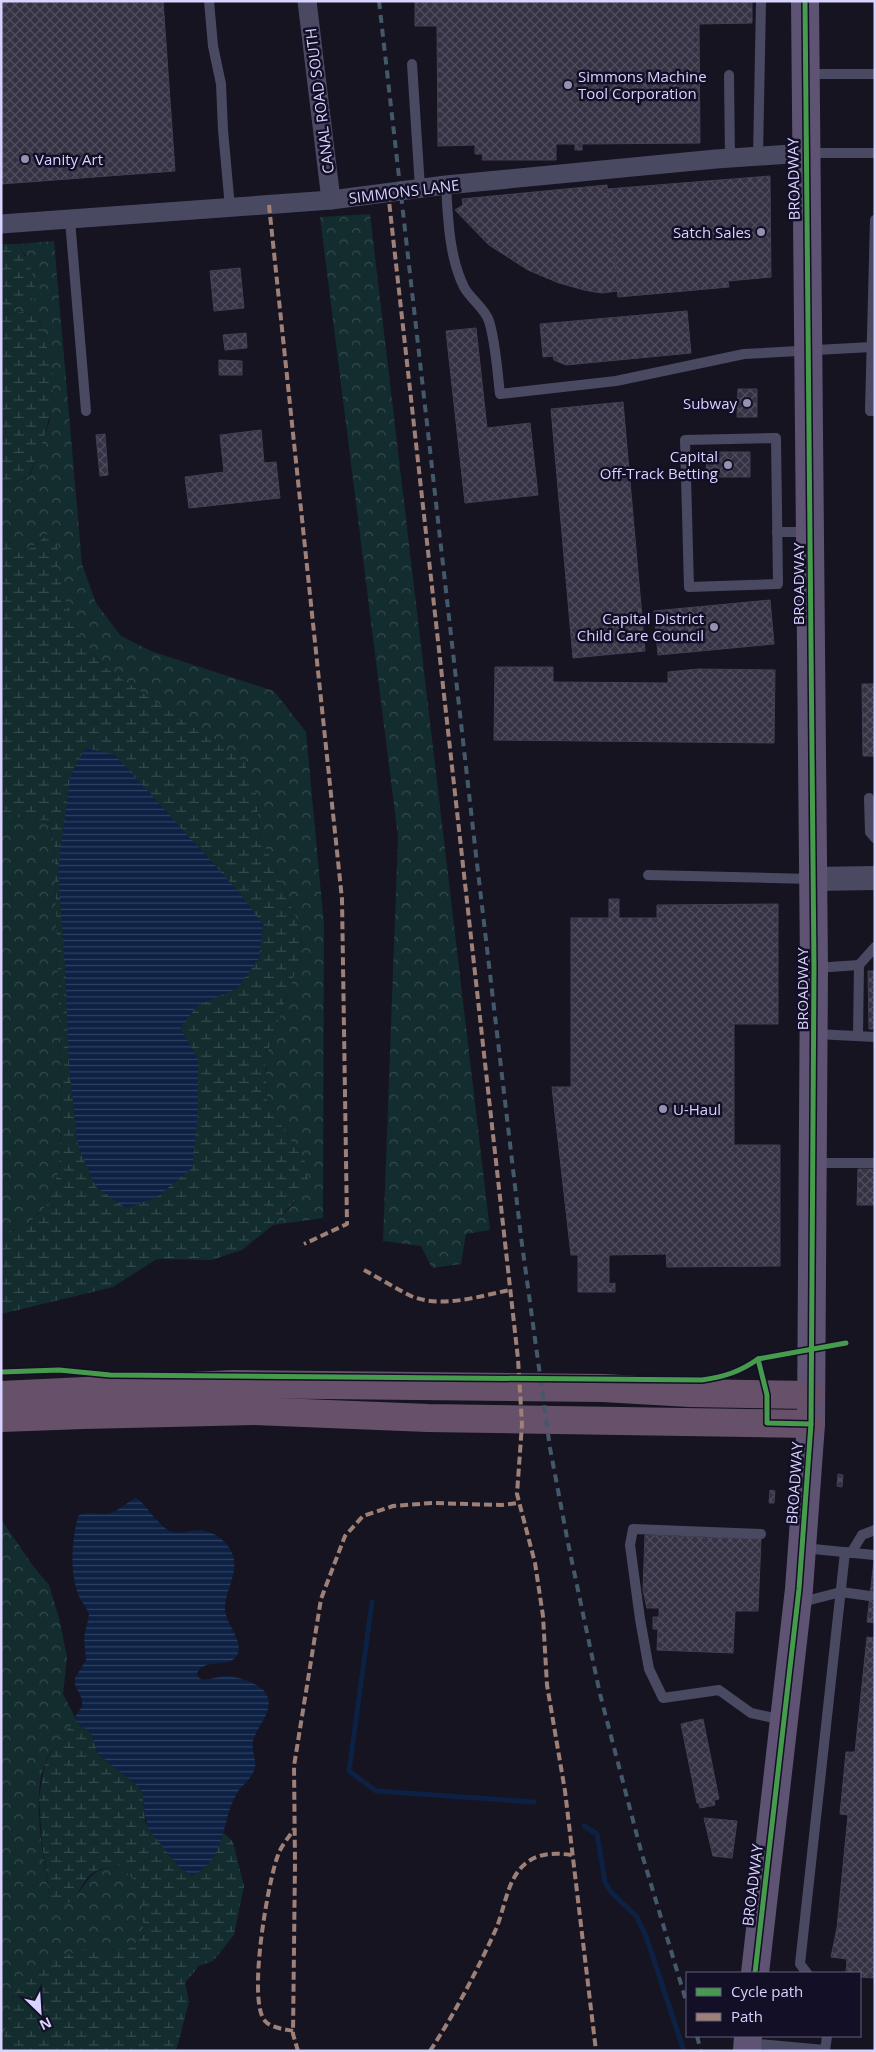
<svg xmlns="http://www.w3.org/2000/svg" width="876" height="2052" font-family="'Open Sans',sans-serif">
<defs>
<pattern id="forest-crowns" width="20" height="18" patternUnits="userSpaceOnUse" patternTransform="scale(1.25)"><rect width="20" height="18" fill="#132c2d"/><path d="M2 6a3 3 0 1 1 6 0M12 15a3 3 0 1 1 6 0" fill="none" stroke="#354a4c"/></pattern>
<pattern id="wetland-marsh" width="20" height="14" patternUnits="userSpaceOnUse" patternTransform="scale(1.25)"><rect width="20" height="14" fill="#132c2d"/><path d="M1 5h8M5 5V1M11 12h8M15 12V8" fill="none" stroke="#354a4c"/></pattern>
<pattern id="water-rules" width="6" height="5" patternUnits="userSpaceOnUse" patternTransform="scale(1.25)"><rect width="6" height="5" fill="#0d2144"/><path d="M0 2.5h6" fill="none" stroke="#304060"/></pattern>
<pattern id="building-cross-hatch" width="8" height="8" patternUnits="userSpaceOnUse" patternTransform="scale(1.25)"><rect width="8" height="8" fill="#343243"/><path d="M0 0l8 8M0 8l8-8" fill="none" stroke="#514f5f"/></pattern>
</defs>
<rect width="100%" height="100%" fill="#161421"/>
<g fill="url(#forest-crowns)">
<path d="M370 214 490 1230 466 1234 461 1264 432 1268 421 1246 383 1241 398 837 320 217Z"/>
<path d="M54 241 82 564 96 603 121 636 151 651 274 691 306 732 324 925 323 1218 273 1225 295 1202 305 1161 285 1132 267 1101 265 1059 303 950 297 920 259 832 257 797 157 704 103 666 82 639 66 604 58 570V545L48 534 31 548 16 553 6 539 1 528V487L30 476 50 420 44 338 39 318 22 312 1 316V310L19 306 26 256 18 244Z"/>
<path d="M1 817H20L49 821 54 843 62 1104 59 1170 47 1205 29 1223 1 1235Z"/>
<path d="M1 1519 33 1566 49 1585 59 1618 67 1657 63 1694 76 1719C68 1730 50 1751 45 1763 31 1798 44 1857 49 1894L79 1892C93 1872 97 1868 121 1866L141 1888 144 1934 132 1947 124 1950 82 1949 13 1995 1 2051Z"/>
</g>
<g fill="url(#wetland-marsh)">
<path d="M1 244H18C29 260 35 278 36 298L19 306 1 310Z"/>
<path d="M22 312 39 318C42 332 47 346 50 359 59 400 45 439 29 476L1 487V316Z"/>
<path d="M1 528 6 539 16 553 31 548 48 534 58 545V570L67 604 82 639 103 666 244 762 257 797 259 832 297 920 303 950 265 1059 267 1101 285 1132 305 1161 309 1185 273 1225 242 1250 211 1260 157 1259 113 1287 1 1314V1235L29 1223 47 1205 59 1170 62 1104 54 843 49 821 20 817H1Z"/>
<path d="M76 1719 80 1725 91 1733 98 1754 139 1787 143 1795 145 1821 153 1835 186 1873 221 1840 224 1833 233 1842 244 1886 234 1935 213 1961 199 1966 185 1983 189 2002 176 2051H1L13 1995 34 1973 62 1957 82 1949 124 1950 132 1947 144 1934 141 1888 121 1866C112 1867 101 1867 93 1873 79 1882 80 1902 60 1906L49 1894 42 1842 39 1798 45 1763 59 1740Z"/>
</g>
<g fill="url(#water-rules)">
<path d="M85 748 114 754 239 892 263 925 259 958 238 988 198 1005 180 1028 198 1059V1114L192 1168 157 1197 126 1208 96 1187 78 1146 69 1066 65 964 58 870 70 777Z"/>
<path d="M136 1498C148 1506 155 1522 168 1530 178 1536 191 1529 202 1530 212 1532 221 1537 227 1545 245 1567 224 1588 225 1610 226 1624 243 1640 238 1653 232 1671 205 1656 197 1673 198 1675 198 1678 201 1679 206 1681 217 1677 223 1676 235 1675 258 1683 265 1692 277 1709 257 1725 253 1741 251 1752 258 1761 254 1771 250 1781 240 1786 236 1795 220 1824 227 1859 192 1876L180 1868 149 1830 145 1816 143 1795 139 1787 98 1754 91 1733 80 1725 76 1719V1715L82 1707V1699L75 1685V1678L86 1660 84 1637 89 1615C87 1607 81 1602 78 1594 69 1569 72 1541 78 1516 87 1510 100 1516 111 1513 120 1510 127 1502 136 1498Z"/>
</g>
<g fill="none" stroke-linecap="round" stroke-linejoin="round">
<g stroke="#0d2144" stroke-width="5">
<path d="M372 1602 349 1771 376 1791 534 1802"/>
<path d="M584 1826 597 1834 605 1882 611 1892 637 1917 647 1939 684 2051"/>
</g>
</g>
<g fill="url(#building-cross-hatch)" stroke="#433f54">
<path d="M1 1H163L175 171 1 184Z"/>
<path d="M415 1H752V23L699 24 700 143 582 144V150H575V144H556V160H482L483 154H475V145L438 146 437 26H415Z"/>
<path d="M770 176 771 277 728 281 729 287 618 297 607 189Z"/>
<path d="M607 185 618 291 601 293 584 290 559 283 528 270 489 245 455 210 463 205 462 199Z"/>
<path d="M240 268 244 308 214 311 210 271Z"/>
<path d="M687 311 691 353 566 365 554 360 553 356 543 357 540 324Z"/>
<path d="M476 328 487 428 530 423 538 495 465 503 446 331Z"/>
<path d="M246 333 247 348 225 350 223 335Z"/>
<path d="M219 360 242 361V375H219Z"/>
<path d="M738 389H757V417H737Z"/>
<path d="M623 402 645 651 573 658 551 409Z"/>
<path d="M261 430 264 463 276 462 280 498 189 508 185 477 224 472 220 435Z"/>
<path d="M105 434 108 475 100 476 96 435Z"/>
<path d="M707 452H750V477H706Z"/>
<path d="M770 600 774 644 658 655 654 611Z"/>
<path d="M495 667H553V682L668 683V672L698 669 775 670 774 743 494 740Z"/>
<path d="M862 684H875V756H863Z"/>
<path d="M609 899H619V918H657V905L778 904V1024H734V1145H780V1266L667 1267 666 1254 609 1255V1284L615 1283V1292H578V1255H571L552 1087H571V918H609Z"/>
<path d="M868 971H875V1029H869Z"/>
<path d="M858 1169H875V1205H857Z"/>
<path d="M838 1474 843 1475 842 1487 837 1486Z"/>
<path d="M770 1490 775 1491 774 1503H769Z"/>
<path d="M645 1535 761 1539 758 1611H735L733 1653 657 1650 658 1629H653V1617H659V1608H647L643 1590Z"/>
<path d="M875 1551V1623L867 1622Z"/>
<path d="M867 1637 875 1638V1932L837 1928 848 1815 840 1814 846 1752H855Z"/>
<path d="M703 1719 719 1799 714 1800 715 1805 700 1808 699 1803H697L681 1724Z"/>
<path d="M704 1818 737 1821 732 1858 713 1856Z"/>
<path d="M837 1928 875 1932V1978L860 1977V1973H846L847 1959 831 1957Z"/>
</g>
<g fill="none" stroke-linecap="round" stroke-linejoin="round">
<g stroke="#4a4962" stroke-width="10">
<path d="M209 1 213 46 221 84 223 130 230 208"/>
<path d="M412 64 420 188"/>
<path d="M806 74H875"/>
<path d="M729 75 730 159"/>
<path d="M806 153H875"/>
<path d="M758 156 761 1"/>
<path d="M446 185C448 218 449 257 464 287 471 300 484 307 489 321 496 344 497 370 500 394L616 381 744 354 871 347"/>
<path d="M70 220 86 411"/>
<path d="M875 220 870 411H875"/>
<path d="M776 438 778 584 689 587 685 440Z"/>
<path d="M777 532H810"/>
<path d="M869 798 870 832 875 838"/>
<path d="M648 875 812 879"/>
<path d="M815 968 859 965"/>
<path d="M816 1034 875 1037"/>
<path d="M858 1036 859 965 875 947"/>
<path d="M815 1163H875"/>
<path d="M761 1534 633 1529 630 1545 640 1619 649 1669 663 1698 719 1690 751 1713 783 1720"/>
<path d="M803 1548 874 1555"/>
<path d="M851 1553 862 1535 875 1530"/>
<path d="M798 1603 841 1592 870 1596"/>
<path d="M807 1973 800 1964 845 1552"/>
<path d="M748 2043 825 2050"/>
<path d="M825 2051 827 2036"/>
</g>
<g stroke="#4a4962" stroke-width="19">
<path d="M307 1 331 200"/>
<path d="M1 224 331 200 446 185 716 159 805 153"/>
</g>
<path stroke="#4a4962" stroke-width="24" d="M813 879 875 878"/>
<g stroke="#5e5373" stroke-width="28">
<path d="M755 1973 799 1589 811 1424 814 968 805 1"/>
<path d="M747 2051 748 2036"/>
</g>
<g stroke="#67516a" stroke-width="28">
<path d="M1 1395 233 1384 603 1388 690 1393 811 1395"/>
<path d="M1 1418 83 1415 254 1411 428 1418 811 1424"/>
</g>
<g stroke="#43596b" stroke-width="4" stroke-dasharray="8 6" stroke-linecap="butt">
<path d="M379 1 476 855 521 1237 550 1448 568 1543 600 1694 641 1851 687 2004"/>
<path d="M697 2036 701 2051"/>
</g>
<g stroke="#9e8076" stroke-width="4" stroke-dasharray="8 4" stroke-linecap="butt">
<path d="M388 192 518 1359 522 1424 517 1494 535 1563 543 1616 547 1685 565 1791 596 2051"/>
<path d="M269 205 342 899 347 1224 304 1244"/>
<path d="M364 1270C379 1278 395 1288 411 1296 442 1309 479 1296 510 1290"/>
<path d="M293 2031C284 2029 271 2028 265 2021 247 2001 268 1881 278 1855 281 1846 289 1837 294 1829"/>
<path d="M298 2051 293 2034 295 1862 294 1766 321 1599 345 1536 363 1516 393 1506 432 1503 501 1505 518 1503"/>
<path d="M430 2051C455 2013 477 1971 496 1929 505 1908 507 1879 525 1864 539 1852 556 1853 572 1855"/>
</g>
<g stroke="#130f26" stroke-width="8">
<g id="cycleway">
<path d="M1 1372 59 1370 110 1375 702 1380C723 1377 740 1372 758 1359"/>
<path d="M811 1424 767 1423V1395L758 1359 846 1343"/>
<path d="M755 1973 799 1589 811 1424 814 968 805 1"/>
</g>
</g>
<use href="#cycleway" stroke="#469c4c" stroke-width="5"/>
</g>
<g fill="#9591b1" stroke="#130f26" stroke-width="2">
<circle cx="568" cy="85" r="5"/>
<circle cx="25" cy="159" r="5"/>
<circle cx="761" cy="232" r="5"/>
<circle cx="747" cy="403" r="5"/>
<circle cx="728" cy="465" r="5"/>
<circle cx="714" cy="627" r="5"/>
<circle cx="663" cy="1109" r="5"/>
</g>
<g text-anchor="middle" dominant-baseline="central" stroke-width="5" stroke-linejoin="round" paint-order="stroke">
<g font-size="15" fill="#d9d4ff" stroke="#130f26" text-anchor="end">
<text x="578" y="76" text-anchor="start">Simmons Machine<tspan x="578" dy="17">Tool Corporation</tspan></text>
<text x="35" y="159" text-anchor="start">Vanity Art</text>
<text x="751" y="232">Satch Sales</text>
<text x="737" y="403">Subway</text>
<text x="718" y="456">Capital<tspan x="718" dy="17">Off-Track Betting</tspan></text>
<text x="704" y="618">Capital District<tspan x="704" dy="17">Child Care Council</tspan></text>
<text x="673" y="1109" text-anchor="start">U-Haul</text>
</g>
<g font-size="15" fill="#d9d4ff" stroke="#130f26">
<text transform="translate(319 101) rotate(-97)">CANAL ROAD SOUTH</text>
<text transform="translate(793 179) rotate(-91)">BROADWAY</text>
<text transform="translate(404 191) rotate(-7)">SIMMONS LANE</text>
<text transform="translate(798 584) rotate(-90)">BROADWAY</text>
<text transform="translate(802 989) rotate(-90)">BROADWAY</text>
<text transform="translate(794 1483) rotate(-86)">BROADWAY</text>
<text transform="translate(752 1885) rotate(-83)">BROADWAY</text>
</g>
</g>
<rect width="876" height="2052" fill="none" stroke="#d9d4ff" stroke-width="5"/>
<rect x="686" y="1972" width="175" height="65" fill="#130f26" stroke="#625e7d"/>
<rect x="696" y="1988" width="25" height="8" fill="#469c4c" stroke="#625e7d"/>
<text x="731" y="1997" font-size="15" fill="#d9d4ff">Cycle path</text>
<rect x="696" y="2013" width="25" height="8" fill="#9e8076" stroke="#625e7d"/>
<text x="731" y="2022" font-size="15" fill="#d9d4ff">Path</text>
<g transform="translate(40 2012) rotate(155)" stroke="#130f26" stroke-width="4" paint-order="stroke">
<path d="M0-4L9 19L0 12L-9 19Z" fill="#d9d4ff"/>
<text y="-8" font-size="14" font-weight="bold" text-anchor="middle" fill="#d9d4ff">N</text>
</g>
</svg>
